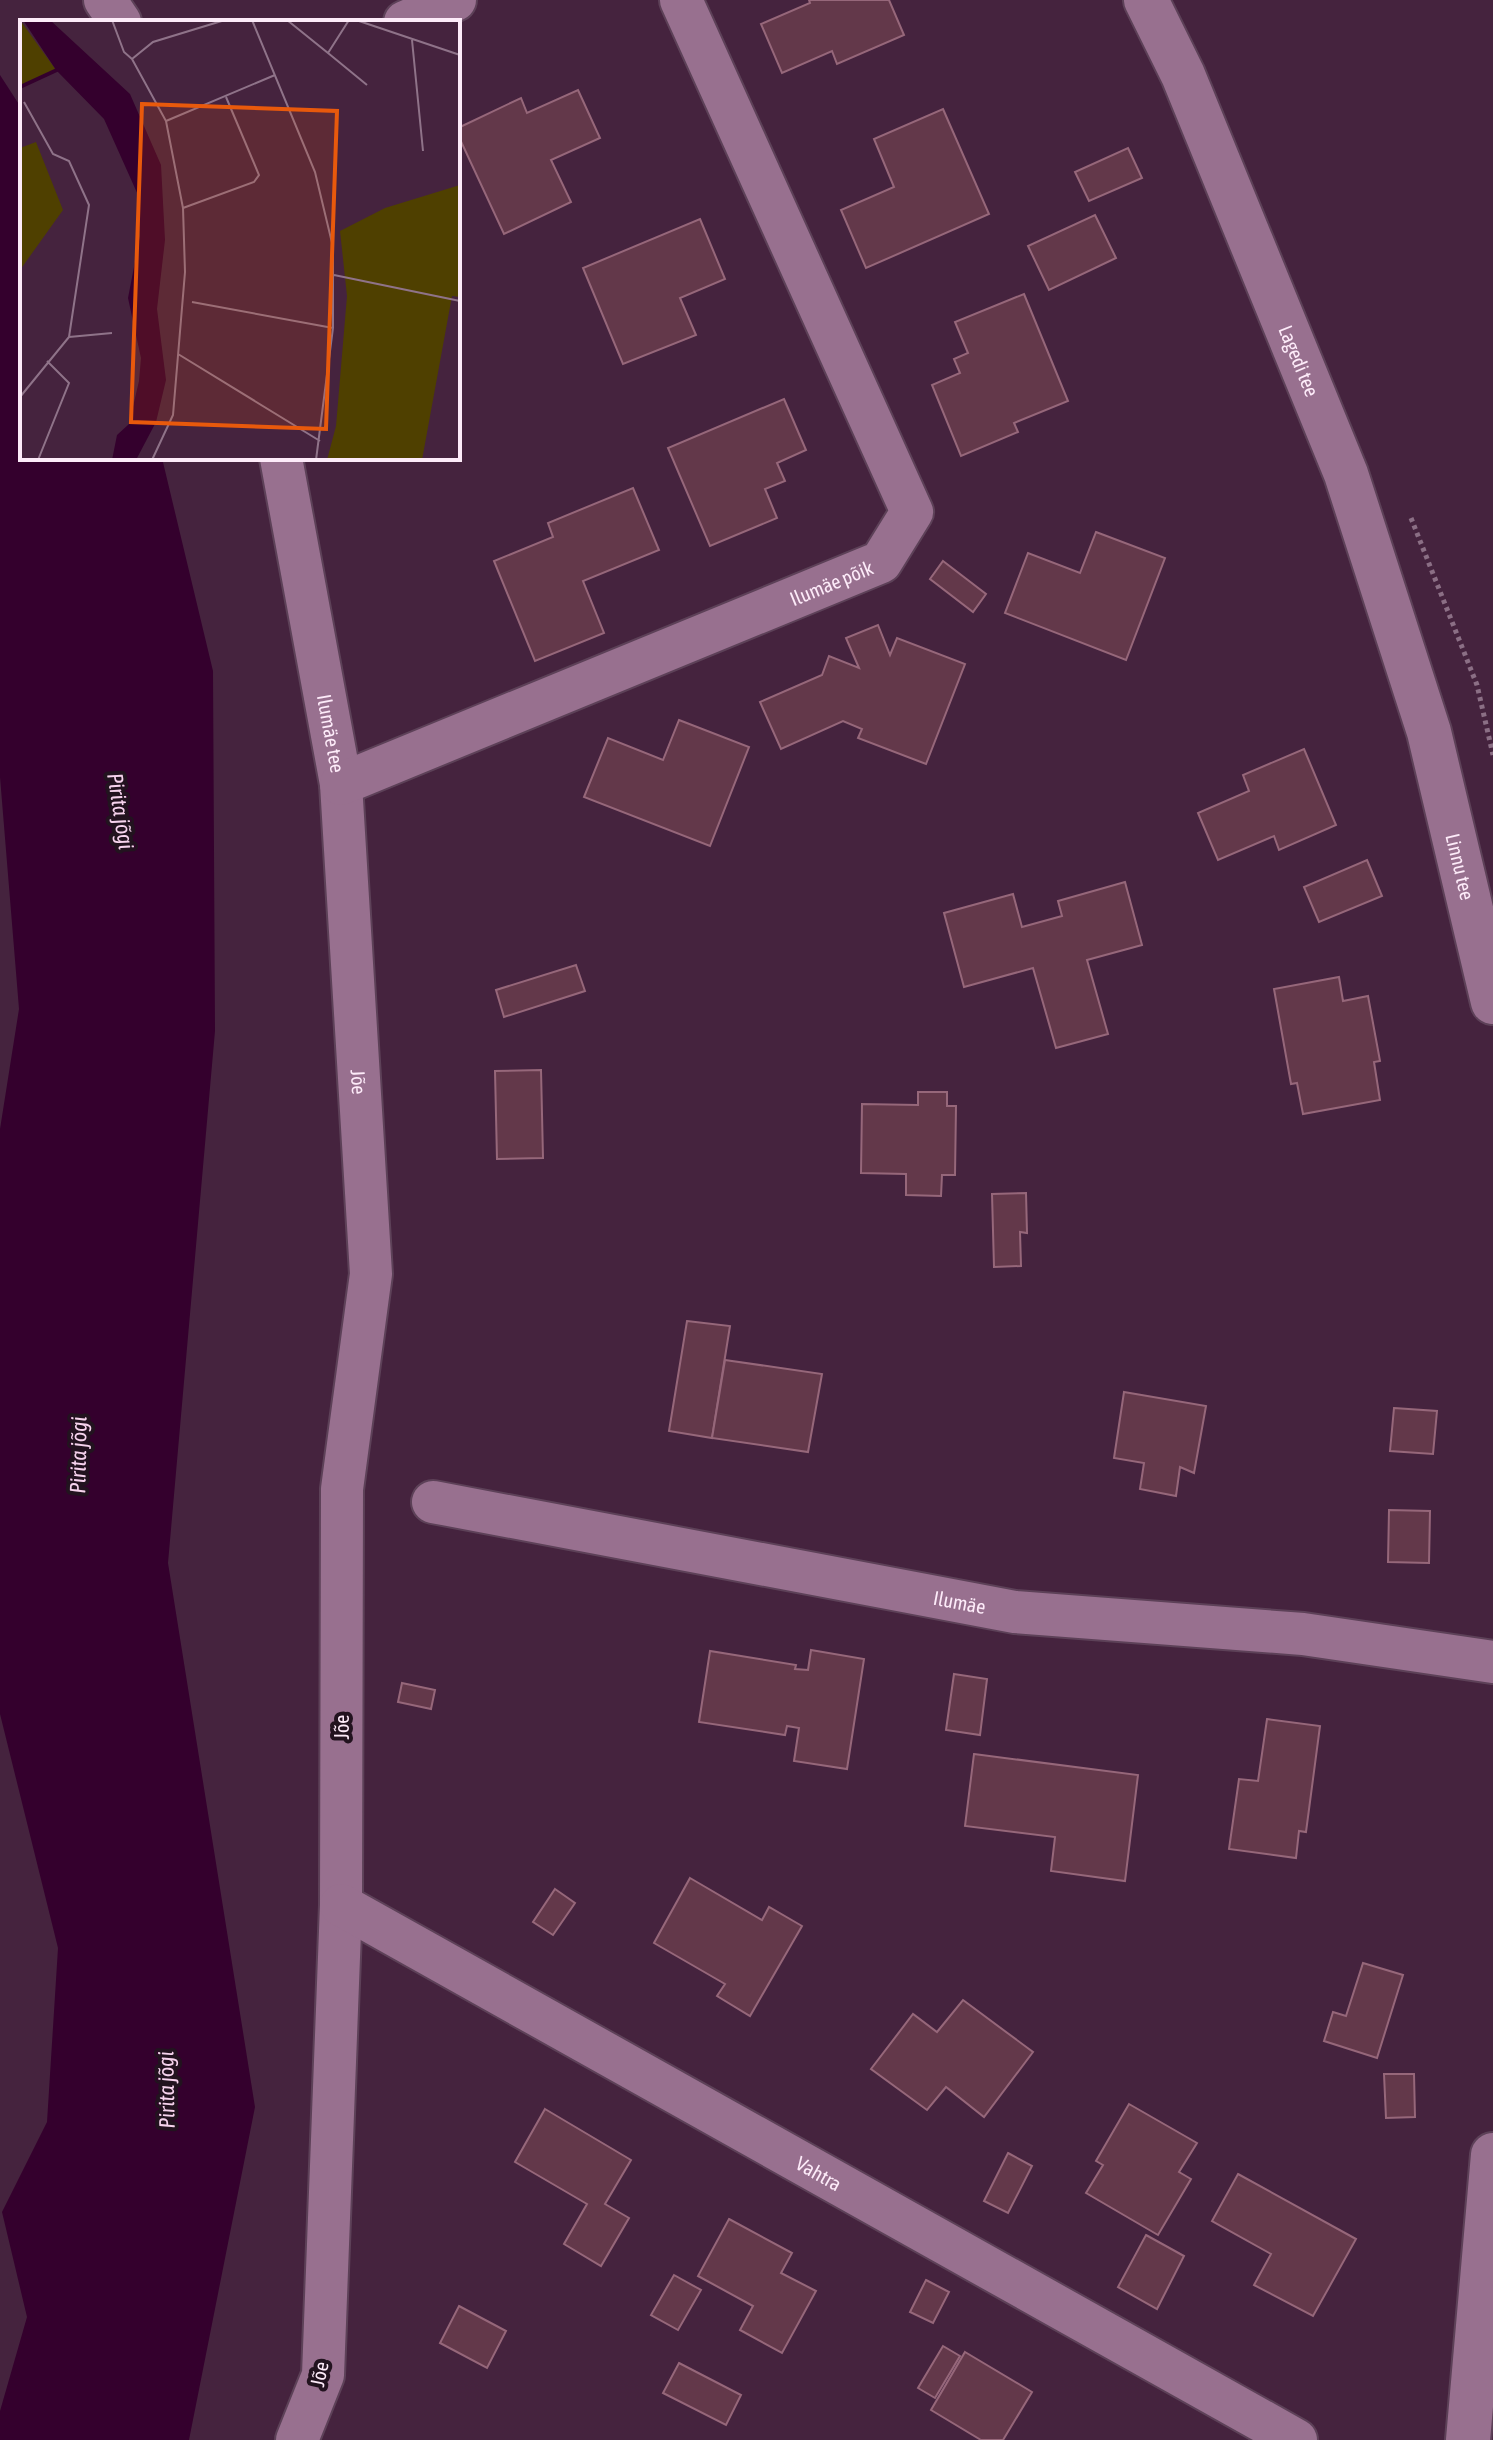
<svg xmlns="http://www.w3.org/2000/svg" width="1493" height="2440" font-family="'Asap Condensed',sans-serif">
<rect width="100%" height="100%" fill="#45233e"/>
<path fill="#34002d" d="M0 75 22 109V458H162L213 671 215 1031 168 1563 255 2107 189 2440H0V2411L27 2317 2 2212 47 2122 58 1948 0 1714V1129L19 1009 0 777Z"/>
<g fill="#63384a" stroke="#96677a" stroke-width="2">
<path d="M809 0H889L904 35 837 64 832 51 782 73 761 24 810 3Z"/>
<path d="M578 90 600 138 551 160 571 202 504 234 458 135V128L521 98 527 113Z"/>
<path d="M943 109 989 214 866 268 841 210 894 187 874 139Z"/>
<path d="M1128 148 1142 178 1089 201 1075 172Z"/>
<path d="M1095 215 1116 258 1049 290 1028 246Z"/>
<path d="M700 219 725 279 680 298 696 335 623 364 583 268Z"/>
<path d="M1024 294 1068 401 1014 423 1018 432 961 456 932 385 960 373 954 359 968 353 955 322Z"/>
<path d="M784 399 806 450 777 463 785 481 765 489 777 518 710 546 668 448Z"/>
<path d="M633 488 659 550 583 581 604 633 535 661 494 561 553 537 548 523Z"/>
<path d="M1096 532 1165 558 1126 660 1005 613 1028 553 1080 573Z"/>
<path d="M943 561 986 594 973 612 930 579Z"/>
<path d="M878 625 890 655 897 638 965 664 926 764 858 738 862 729 843 721 781 749 760 702 822 675 829 656 859 668 846 638Z"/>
<path d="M679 720 749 747 710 846 584 797 608 738 663 760Z"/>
<path d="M1304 749 1336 825 1279 850 1274 836 1218 860 1198 813 1249 791 1243 775Z"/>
<path d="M1367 860 1382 896 1319 922 1304 887Z"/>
<path d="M1125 882 1142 945 1087 960 1108 1034 1056 1048 1033 968 964 987 944 913 1013 894 1022 927 1062 916 1058 901Z"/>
<path d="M576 965 585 991 504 1017 496 990Z"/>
<path d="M1339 977 1343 1001 1368 996 1380 1061 1374 1062 1380 1100 1303 1114 1297 1083 1291 1084 1274 989Z"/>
<path d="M541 1070 543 1158 497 1159 495 1071Z"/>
<path d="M918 1092H947V1106H956L955 1175H942L941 1196 906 1195V1174L861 1173 862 1104 918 1105Z"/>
<path d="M1026 1193 1027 1233 1020 1232 1021 1266 994 1267 992 1194Z"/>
<path d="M687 1321 730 1326 712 1438 669 1431Z"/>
<path d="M725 1360 822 1374 808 1452 712 1438Z"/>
<path d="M1124 1392 1206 1406 1194 1473 1180 1467 1176 1496 1140 1489 1144 1463 1114 1458Z"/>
<path d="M1394 1408 1437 1411 1433 1454 1390 1451Z"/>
<path d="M1389 1510 1430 1511 1429 1563 1388 1562Z"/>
<path d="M811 1650 864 1659 847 1769 794 1761 799 1728 787 1726 785 1735 699 1722 710 1651 796 1665 795 1669 808 1670Z"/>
<path d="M954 1674 987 1679 980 1735 946 1730Z"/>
<path d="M402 1683 435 1690 431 1709 398 1702Z"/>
<path d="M1267 1719 1320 1726 1306 1832 1299 1831 1296 1858 1229 1849 1239 1779 1258 1781Z"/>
<path d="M974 1754 1138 1775 1125 1881 1051 1871 1055 1837 965 1826Z"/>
<path d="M690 1878 762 1920 769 1907 802 1926 750 2016 717 1996 725 1984 654 1943Z"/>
<path d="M555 1889 575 1903 553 1935 533 1922Z"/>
<path d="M1363 1963 1403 1975 1377 2058 1324 2041 1333 2012 1346 2016Z"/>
<path d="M963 2000 1033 2052 984 2117 946 2087 927 2110 871 2069 913 2014 937 2032Z"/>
<path d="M1384 2074H1414L1415 2117 1386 2118Z"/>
<path d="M1129 2104 1197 2143 1179 2172 1191 2179 1158 2235 1086 2193 1103 2165 1096 2161Z"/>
<path d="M545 2109 631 2160 605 2204 629 2218 601 2266 564 2244 587 2204 515 2162Z"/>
<path d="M1008 2153 1032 2166 1008 2213 984 2201Z"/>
<path d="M1238 2174 1356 2239 1313 2316 1254 2285 1271 2254 1212 2221Z"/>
<path d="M729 2219 792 2253 781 2273 816 2291 782 2353 740 2330 753 2306 698 2276Z"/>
<path d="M1146 2235 1184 2256 1157 2309 1118 2287Z"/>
<path d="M674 2275 701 2290 678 2330 651 2315Z"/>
<path d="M926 2280 949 2292 933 2323 910 2312Z"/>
<path d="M459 2306 506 2331 487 2368 440 2343Z"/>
<path d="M943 2346 960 2356 935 2398 918 2388Z"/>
<path d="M965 2352 1032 2392 1003 2440H981L931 2410Z"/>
<path d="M679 2363 741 2395 726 2425 663 2393Z"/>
</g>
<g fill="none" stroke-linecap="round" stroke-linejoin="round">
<g stroke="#5d4158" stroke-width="46">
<g id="minor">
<path d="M105 0 120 22"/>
<path d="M405 22 455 0"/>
<path id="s1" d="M281 458 341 784 371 1274 342 1489 341 1905 323 2375 297 2440"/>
<path id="s2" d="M341 784 881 562 912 512 681 0"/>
<path id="s3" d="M433 1502 1015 1612 1303 1634 1493 1662"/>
<path id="s4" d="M341 1905 1296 2440"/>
</g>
</g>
<g stroke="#5d4158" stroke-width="48">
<g id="tertiary">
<path id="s5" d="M1146 0 1183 75 1346 474 1429 732 1493 1002"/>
<path d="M1468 2440 1493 2155"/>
</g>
</g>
<path stroke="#8b6f85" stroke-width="5" stroke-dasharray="4 4" stroke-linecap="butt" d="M1411 518 1477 685 1493 755"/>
<use href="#minor" stroke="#98708f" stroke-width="42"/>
<use href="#tertiary" stroke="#98708f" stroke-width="44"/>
</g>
<g text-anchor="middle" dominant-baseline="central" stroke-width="8" stroke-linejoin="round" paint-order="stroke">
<g font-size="20" fill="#fdebf9" stroke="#22131f">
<text stroke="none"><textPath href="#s5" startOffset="392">Lagedi tee</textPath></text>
<text stroke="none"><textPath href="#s2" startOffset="530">Ilumäe põik</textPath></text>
<text stroke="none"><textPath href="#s1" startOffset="280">Ilumäe tee</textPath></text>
<text stroke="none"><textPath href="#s5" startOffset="924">Linnu tee</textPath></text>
<text stroke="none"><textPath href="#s1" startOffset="630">Jõe</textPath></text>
<text stroke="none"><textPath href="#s3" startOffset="536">Ilumäe</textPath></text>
<text transform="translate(341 1727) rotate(-90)">Jõe</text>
<text stroke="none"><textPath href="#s4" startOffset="548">Vahtra</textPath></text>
<text transform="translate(319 2374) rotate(-78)">Jõe</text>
</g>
<g font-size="22" font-style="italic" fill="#f6d3ed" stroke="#22131f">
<text transform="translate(121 811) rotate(81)">Pirita jõgi</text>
<text transform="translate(78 1455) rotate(-89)">Pirita jõgi</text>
<text transform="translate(166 2090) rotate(-91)">Pirita jõgi</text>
</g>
</g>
<g transform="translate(20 20)">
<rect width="440" height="440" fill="#45233e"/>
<path d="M0 0 36 50 0 67ZM16 122 43 190 0 250V128ZM440 165V277L432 276 402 440H307L316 406 327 276 320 211 365 188Z" fill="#4f4000"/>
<path d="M3 0H30L110 74 141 145 145 220 137 289 146 360 136 402 116 440H92L97 415 109 404 119 361 121 338 108 278 120 216 118 175 84 99 36 50Z" fill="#34002d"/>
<path fill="none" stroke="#34002d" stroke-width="4" d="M0 67 39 49"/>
<path fill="none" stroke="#8f7389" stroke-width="2" d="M92 0 104 32 112 39M232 0 295 152 313 227V308L296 440M267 0 308 33 329 0M336 0 440 35M392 20 403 131M308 33 347 65M146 101 255 55M163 188 234 162 239 155 206 77M314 255 440 281M172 282 313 308M49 317 92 313M158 334 300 421M0 377 49 317 69 185 49 141 33 134 4 82M18 440 49 363 27 341M132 440 153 395 165 252 163 188 146 101 112 39 133 22 205 0"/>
<path fill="#e8590c" fill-opacity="0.15" stroke="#e8590c" stroke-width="4" d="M122 84 317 91 306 409 111 402Z"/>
<rect width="440" height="440" fill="none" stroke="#fdebf9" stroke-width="4"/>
</g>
</svg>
